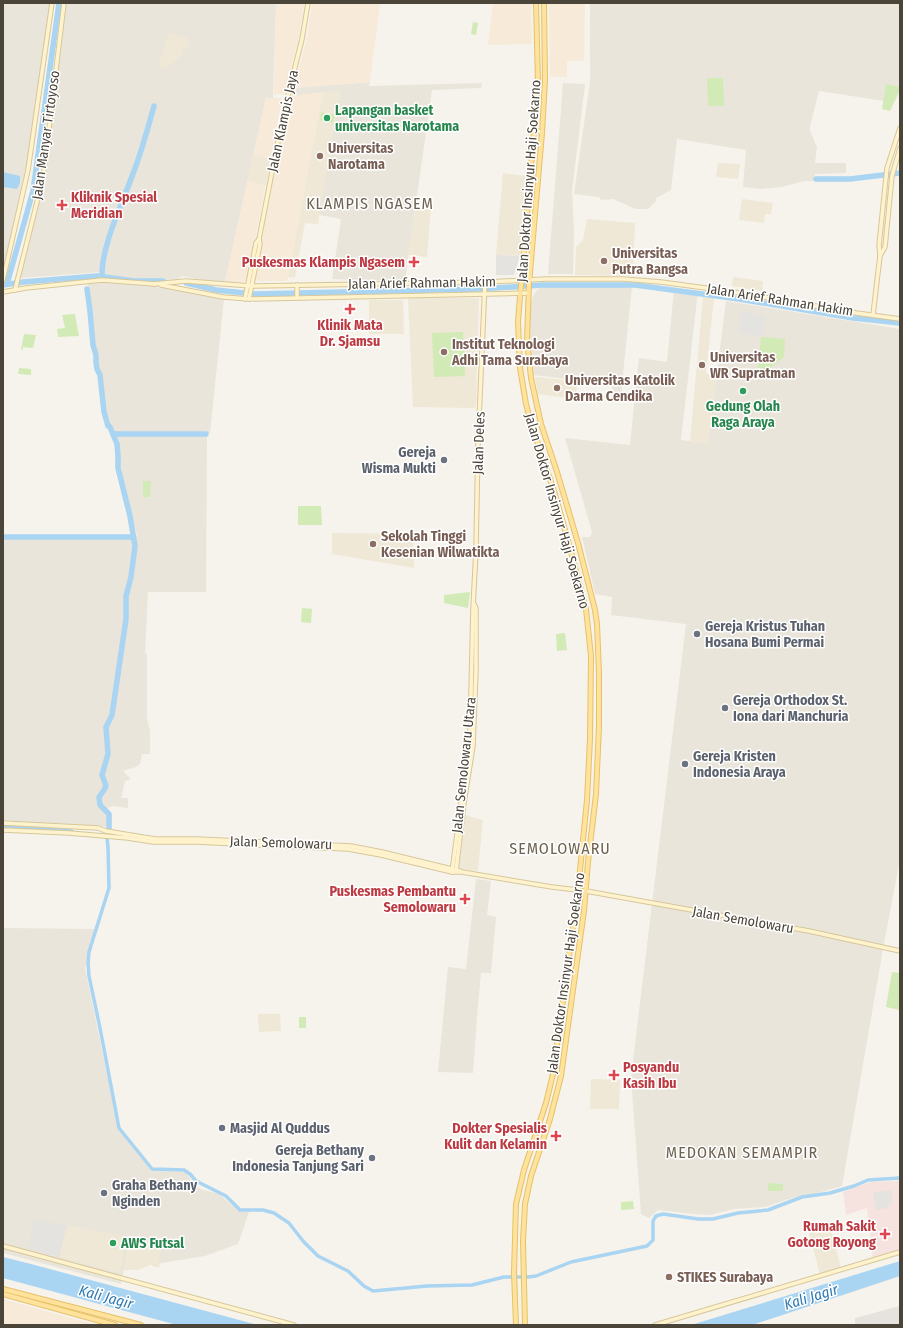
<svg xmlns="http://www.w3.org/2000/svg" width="903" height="1328" font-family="'Fira Sans Condensed',sans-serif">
<rect width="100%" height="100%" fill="#f6f3ec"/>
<g fill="#eae5da">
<path d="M3 3H50L39 90 27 163 3 271Z"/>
<path d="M66 3H276L273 98H266L225 282 218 283 182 276 177 279 149 281 128 280 101 278V272L20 278 46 177 54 101Z"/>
<path d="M590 3H900V87L886 85 884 101 819 91 810 126V131L817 147 815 163H846V173L815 174 814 180 813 181H804L782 187 760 189 743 187 746 150 677 139 671 190 656 198V201L648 209H636L613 199 601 200 599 197 574 194 590 82Z"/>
<path d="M370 82 369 86 482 83 481 88 432 90 405 281 332 279 341 219 319 215 340 91 291 96 294 88Z"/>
<path d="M563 83 585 84 572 191 574 230 573 274H548Z"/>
<path d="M105 282 150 286 181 290 224 299 210 433 207 434 206 592H148L145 654H147V718L150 731V754H142L140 764 136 767 123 771 131 779 125 781 121 798H128V808L113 806 107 808 108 821 106 827 102 826 3 820V539L137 536 118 459 120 453 119 444 117 435 113 433 111 428 106 420 99 370 96 360 88 284Z"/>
<path d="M546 286H632L621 394H617L614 391 610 384 533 375 529 334 530 307 533 296 538 289Z"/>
<path d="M674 289 698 291 681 440 708 443 726 301 900 329V859L883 949 842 1186 821 1192 798 1196 765 1207 734 1209 710 1215 693 1214 658 1210 649 1218 641 1214 631 1077 686 624 611 615 612 597 595 594 582 537H590L592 532 565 438 630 445 639 358 667 362Z"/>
<path d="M476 879 491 881 487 915 496 917 491 973H481L477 1017 473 1073 438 1072 448 967 466 969Z"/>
<path d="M3 928 96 929 85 968 118 1128 151 1171 185 1172 196 1185 200 1189 219 1194 240 1212H249L238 1244 205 1256 124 1269 121 1284 3 1253Z"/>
</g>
<g fill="#f7ead8">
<path d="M276 3H304L298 42 284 94H274Z"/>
<path d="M312 3H380L370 82 294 88 307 37Z"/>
<path d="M493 3H531L532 44 488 45Z"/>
<path d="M549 3H585L584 61H567V77H550Z"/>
<path d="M323 92 287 281H259L254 279 275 169 291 96Z"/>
<path d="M266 98H282L249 272 247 278 242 282H225Z"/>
<path d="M3 1299 96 1325H3Z"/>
</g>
<path fill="#e6e2dd" d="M900 1306V1325H855V1318Z"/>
<g fill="#efe8d6">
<path d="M169 33 190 39 187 48 183 49 181 56 165 69 158 66Z"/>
<path d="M340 91 318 224 305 223 295 278 288 277 323 92Z"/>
<path d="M253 155 271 159 266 185 248 181Z"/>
<path d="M718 163 740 164 738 179 716 177Z"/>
<path d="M503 173 527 176 520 256 496 255Z"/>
<path d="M742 199 773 203 771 214H765L764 223 739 220Z"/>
<path d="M416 206 431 208 427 257 408 255Z"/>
<path d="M587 219 635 223 633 276 575 275 576 247 583 240Z"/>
<path d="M733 277 763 281 762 291 732 286Z"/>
<path d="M703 297 714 298 706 373 716 379 708 444 690 441Z"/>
<path d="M408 298H479L476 404 475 408 413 407Z"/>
<path d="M369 300H403L404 334H369Z"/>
<path d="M535 377 577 381 576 399 538 394Z"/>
<path d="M332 533 413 534 414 568 332 554Z"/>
<path d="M465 815 483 820 478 869 477 871 461 869 459 867Z"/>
<path d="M258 1014H280L281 1031 259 1032Z"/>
<path d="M591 1079 620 1080 619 1109H590Z"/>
<path d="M829 1222 841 1268 820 1274 809 1233 813 1231 812 1227Z"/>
<path d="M67 1225 127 1237 120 1273 59 1257Z"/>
<path d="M129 1236 162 1243 158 1263H160L159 1268 152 1266V1264L138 1270H125L123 1271Z"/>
</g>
<path fill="#f6e3e0" d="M900 1181V1253L873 1261 867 1208 846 1215 843 1192 870 1182Z"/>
<g fill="#d2eab5">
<path d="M473 22 478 23 476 35 471 34Z"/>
<path d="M707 78H723L724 106H708Z"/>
<path d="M886 84 900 87V90L890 111 882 109Z"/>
<path d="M321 112 335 115 333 123 320 120Z"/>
<path d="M75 314 79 336 58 337 57 329 65 328 62 315Z"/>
<path d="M463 332 465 376 434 377 432 333Z"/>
<path d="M24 334 36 335 33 348 23 347V350H21Z"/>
<path d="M761 337 785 339 784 357 768 370 758 369Z"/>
<path d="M19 368 31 369V375L18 374Z"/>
<path d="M143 481H151L150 497H143Z"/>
<path d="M298 506H321L322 525H298Z"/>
<path d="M470 592 468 608 444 603V595Z"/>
<path d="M302 608 312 609 311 623 301 622Z"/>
<path d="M565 633 567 650 557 651 556 634Z"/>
<path d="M892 972 900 973V1010L886 1007Z"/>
<rect x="299" y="1017" width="7" height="11"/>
<path d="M768 1183 783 1184V1191H768Z"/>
<path d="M633 1201 634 1209 621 1210V1202Z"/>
</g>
<g fill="#e5e3e0">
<path d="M496 255 520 256 514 275H496Z"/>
<path d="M741 312 765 315 763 336 738 333Z"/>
<path d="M891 1190 893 1202 889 1203 888 1208 876 1210 873 1192Z"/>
<path d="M34 1220 67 1225 59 1257 28 1248Z"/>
</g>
<g fill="#a9d4f2">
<path d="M3 172 20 176V183L17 189 3 187Z"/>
<path d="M3 1257 31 1264 258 1325H177L3 1278Z"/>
<path d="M900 1261V1276L752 1325H691Z"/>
</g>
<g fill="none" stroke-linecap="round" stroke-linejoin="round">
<path stroke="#a9d4f2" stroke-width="3.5" d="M107 839 108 847 109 888 89 952 88 963 89 976 100 1028 119 1128 152 1169 184 1170 190 1174 196 1181 226 1196 240 1210H263L274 1213 289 1223 303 1241 318 1256 348 1271 364 1286 373 1291 427 1286 472 1285 504 1277H528L536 1276 571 1262 647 1246 653 1240V1221L656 1216 663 1214 698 1219H713L738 1213 768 1210 802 1197 830 1193 854 1186 868 1180 900 1178"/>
<g stroke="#a9d4f2" stroke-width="5.5">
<path d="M816 179H850L900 173"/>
<path d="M102 277C101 246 123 202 134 171 142 150 148 128 154 106"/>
<path d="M186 283 216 290 254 294 479 289 542 285H635L739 299 853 318 900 323"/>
<path d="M7 284 33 191 59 3"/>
<path d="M3 285 23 282 97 276 134 281H163"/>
<path d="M87 289 90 311 93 345 96 355V362L97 369 100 375 104 412 108 426 110 427 117 444 118 456V468L130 516 135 546 131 577 126 596V619L112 715 106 727 108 754 102 775 106 786 104 790 99 797 100 805 109 814V828"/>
<path d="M113 434H206"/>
<path d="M3 537H133"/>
<path d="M3 827 71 832"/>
</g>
<g stroke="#d6c79b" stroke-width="5.5">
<g id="secondary">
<path d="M534 132 538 131 542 133"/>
<path d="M880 256 879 245 887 168 900 128"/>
<path d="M3 280 28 170 52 3"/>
<path d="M154 284 186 281 251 286 488 282 546 279H623L661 282 728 291 856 313 900 319"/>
<path d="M161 285 223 297 249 299 528 293"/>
<path d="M297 285V297"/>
<path d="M15 290 43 178 64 3"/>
<path d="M3 292 26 288 102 280 155 284"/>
<path d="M245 299 256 243 259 239"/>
<path d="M249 299 260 244 259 239 277 146 289 91 302 39 308 3"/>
<path d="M873 315 879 264 880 256 885 247 892 176 900 148"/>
<path d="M3 823 98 828 106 831 155 839H196L351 846 382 852 460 871"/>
<path d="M3 830 69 833 128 838 153 842H196L348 849 381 855 452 872H462L552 887 586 891 809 931 900 951"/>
<path d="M456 871 464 803 473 746 476 671V608L474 604"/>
<path d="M452 872 470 735 473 608 476 550 478 442 485 282"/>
<path d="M3 1246 294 1325"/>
<path d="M655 1325 900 1252"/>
</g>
</g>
<g stroke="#e6c16a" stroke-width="6">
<g id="primary">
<path d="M3 1289 141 1325"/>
<path d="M3 1294 115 1325"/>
<path d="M516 1325 514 1273 516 1204 524 1170 546 1103 553 1074 578 890 587 800 590 739 591 656 586 609 570 548 555 494 531 423 526 404 520 368 518 321 538 83 536 3"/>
<path d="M525 1325 523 1241 525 1204 531 1176 550 1119 561 1076 584 911 588 862 596 794 599 726V673L597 624 595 610 578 543 557 472 541 424 531 378 527 340 529 284 542 133 545 80 544 3"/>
</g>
</g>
<use href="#secondary" stroke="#fff3cd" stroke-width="3.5"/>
<use href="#primary" stroke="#ffe39c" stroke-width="4"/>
</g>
<g fill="#2e9e5b" stroke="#fff" stroke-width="1.5">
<circle cx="327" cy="118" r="4"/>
<circle cx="743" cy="391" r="4"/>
<circle cx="113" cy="1243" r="4"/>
</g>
<g fill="#8d6e63" stroke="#fff" stroke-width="1.5">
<circle cx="320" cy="156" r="4"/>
<circle cx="604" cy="261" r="4"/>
<circle cx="444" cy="352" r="4"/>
<circle cx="702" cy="365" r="4"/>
<circle cx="557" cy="388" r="4"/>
<circle cx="373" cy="544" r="4"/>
<circle cx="669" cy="1277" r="4"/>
</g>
<g fill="#e0444e" stroke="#fff" stroke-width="1.5">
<path d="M60 199h4v4h4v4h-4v4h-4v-4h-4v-4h4z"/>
<path d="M412 256h4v4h4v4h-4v4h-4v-4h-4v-4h4z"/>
<path d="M348 303h4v4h4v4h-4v4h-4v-4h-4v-4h4z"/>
<path d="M463 893h4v4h4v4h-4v4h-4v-4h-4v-4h4z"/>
<path d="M612 1069h4v4h4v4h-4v4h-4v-4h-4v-4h4z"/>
<path d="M554 1130h4v4h4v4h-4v4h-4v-4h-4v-4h4z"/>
<path d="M883 1228h4v4h4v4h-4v4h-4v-4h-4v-4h4z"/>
</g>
<g fill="#6b7280" stroke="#fff" stroke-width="1.5">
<circle cx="444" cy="460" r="4"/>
<circle cx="697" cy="634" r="4"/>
<circle cx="725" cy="708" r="4"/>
<circle cx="685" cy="764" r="4"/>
<circle cx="222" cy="1128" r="4"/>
<circle cx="372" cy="1158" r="4"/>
<circle cx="104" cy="1193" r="4"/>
</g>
<g text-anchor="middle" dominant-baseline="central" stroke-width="3" stroke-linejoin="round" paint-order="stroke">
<g font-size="14" font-weight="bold" fill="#27864d" stroke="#fff" text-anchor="start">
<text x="335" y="110">Lapangan basket<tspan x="335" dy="16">universitas Narotama</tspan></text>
<text x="743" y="406" text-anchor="middle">Gedung Olah<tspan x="743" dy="16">Raga Araya</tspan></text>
<text x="121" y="1243">AWS Futsal</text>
</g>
<g font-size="14" fill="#4b4439" stroke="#fff">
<text transform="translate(283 121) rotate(-78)">Jalan Klampis Jaya</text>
<text transform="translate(46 135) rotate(-82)">Jalan Manyar Tirtoyoso</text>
<text transform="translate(529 181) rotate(-86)">Jalan Doktor Insinyur Haji Soekarno</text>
<text transform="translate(422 283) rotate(-1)">Jalan Arief Rahman Hakim</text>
<text transform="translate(780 300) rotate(9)">Jalan Arief Rahman Hakim</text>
<text transform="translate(479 443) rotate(-88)">Jalan Deles</text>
<text transform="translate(557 511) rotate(74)">Jalan Doktor Insinyur Haji Soekarno</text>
<text transform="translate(464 765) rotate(-84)">Jalan Semolowaru Utara</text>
<text transform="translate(281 843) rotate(2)">Jalan Semolowaru</text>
<text transform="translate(743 920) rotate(10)">Jalan Semolowaru</text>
<text transform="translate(566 973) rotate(-82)">Jalan Doktor Insinyur Haji Soekarno</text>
</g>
<g font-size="14" font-weight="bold" fill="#785e54" stroke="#fff" text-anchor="start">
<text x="328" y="148">Universitas<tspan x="328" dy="16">Narotama</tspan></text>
<text x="612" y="253">Universitas<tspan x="612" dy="16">Putra Bangsa</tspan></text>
<text x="452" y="344">Institut Teknologi<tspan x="452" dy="16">Adhi Tama Surabaya</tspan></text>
<text x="710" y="357">Universitas<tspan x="710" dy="16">WR Supratman</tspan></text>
<text x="565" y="380">Universitas Katolik<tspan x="565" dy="16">Darma Cendika</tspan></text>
<text x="381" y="536">Sekolah Tinggi<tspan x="381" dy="16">Kesenian Wilwatikta</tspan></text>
<text x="677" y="1277">STIKES Surabaya</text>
</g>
<g font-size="14" font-weight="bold" fill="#be3a42" stroke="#fff" text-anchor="end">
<text x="71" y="197" text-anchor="start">Kliknik Spesial<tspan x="71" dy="16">Meridian</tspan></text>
<text x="405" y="262">Puskesmas Klampis Ngasem</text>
<text x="350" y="325" text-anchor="middle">Klinik Mata<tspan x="350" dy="16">Dr. Sjamsu</tspan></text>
<text x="456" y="891">Puskesmas Pembantu<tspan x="456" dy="16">Semolowaru</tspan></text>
<text x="623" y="1067" text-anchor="start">Posyandu<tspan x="623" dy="16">Kasih Ibu</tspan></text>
<text x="547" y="1128">Dokter Spesialis<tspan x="547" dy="16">Kulit dan Kelamin</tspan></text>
<text x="876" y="1226">Rumah Sakit<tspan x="876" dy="16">Gotong Royong</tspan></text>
</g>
<g font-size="14" font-weight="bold" fill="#5b616d" stroke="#fff" text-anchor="start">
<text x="436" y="452" text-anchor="end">Gereja<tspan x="436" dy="16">Wisma Mukti</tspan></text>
<text x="705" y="626">Gereja Kristus Tuhan<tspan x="705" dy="16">Hosana Bumi Permai</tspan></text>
<text x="733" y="700">Gereja Orthodox St.<tspan x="733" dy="16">Iona dari Manchuria</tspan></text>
<text x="693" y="756">Gereja Kristen<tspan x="693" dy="16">Indonesia Araya</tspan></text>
<text x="230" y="1128">Masjid Al Quddus</text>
<text x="364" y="1150" text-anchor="end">Gereja Bethany<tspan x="364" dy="16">Indonesia Tanjung Sari</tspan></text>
<text x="112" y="1185">Graha Bethany<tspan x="112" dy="16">Nginden</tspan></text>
</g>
<g font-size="15" font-style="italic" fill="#2e7ab2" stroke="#fff">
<text transform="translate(106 1297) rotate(15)">Kali Jagir</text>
<text transform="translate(811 1297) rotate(-17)">Kali Jagir</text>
</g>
<g font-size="16" letter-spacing="1" fill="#6e6250" stroke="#fff">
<text x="370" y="203">KLAMPIS NGASEM</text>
<text x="560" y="848">SEMOLOWARU</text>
<text x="742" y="1152">MEDOKAN SEMAMPIR</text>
</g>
</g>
<rect width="903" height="1328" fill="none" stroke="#4b4439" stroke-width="8"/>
</svg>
